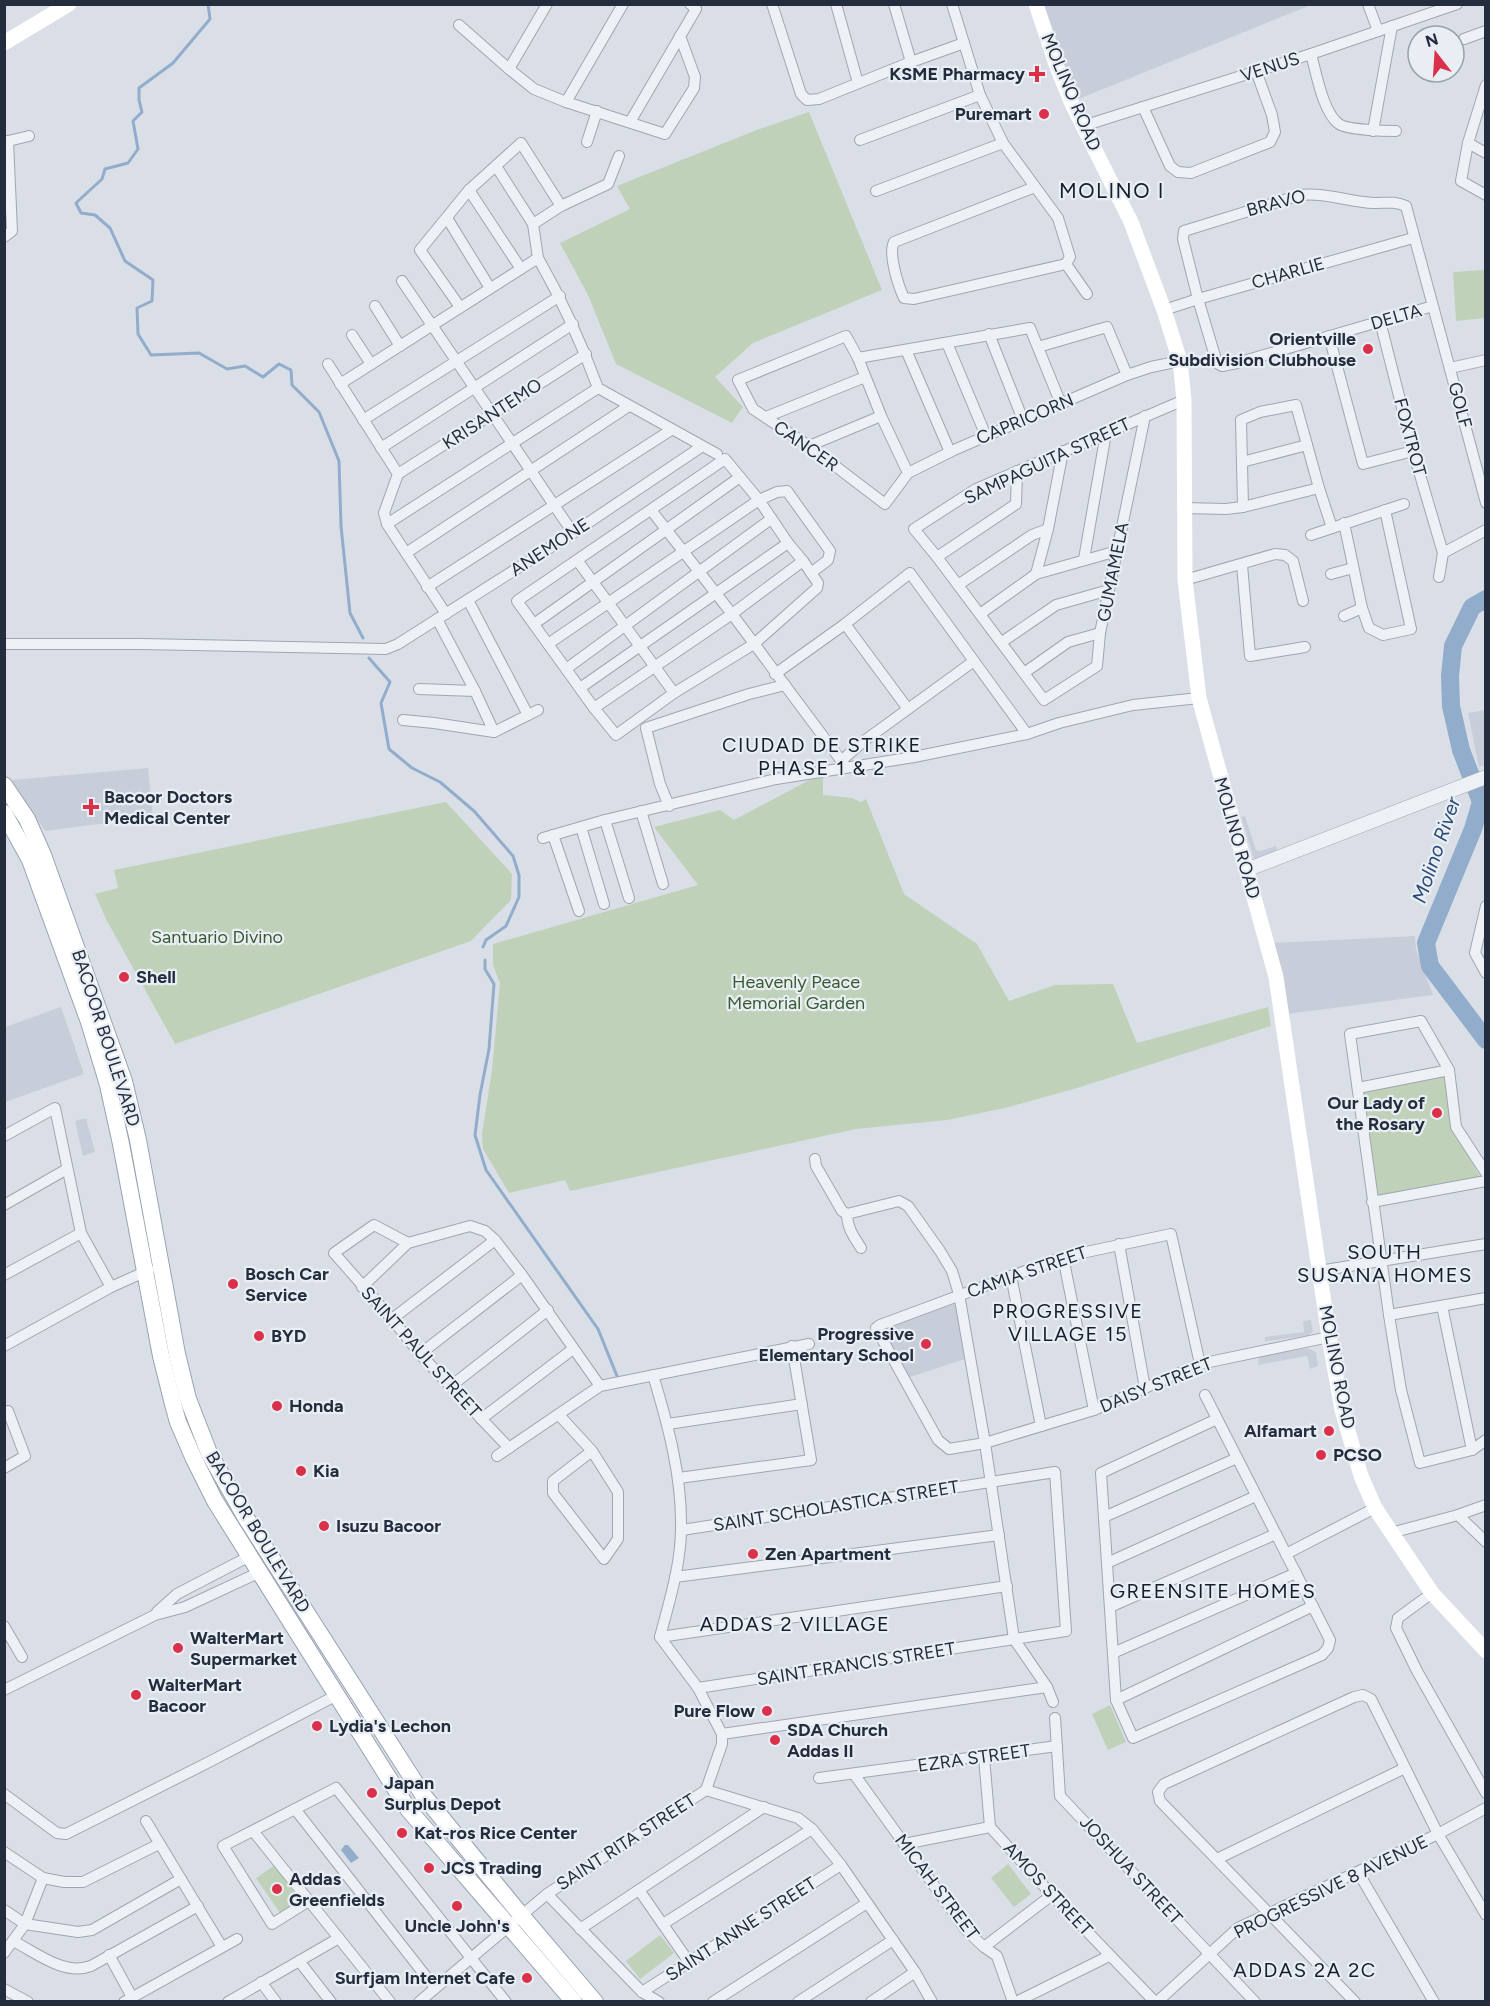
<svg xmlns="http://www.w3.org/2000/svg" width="1490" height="2006" font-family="Figtree,sans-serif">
<rect width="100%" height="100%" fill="#dadfe7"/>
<g fill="#c8ced9">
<path d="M1036 5H1311L1076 100Z"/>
<path d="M1485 710V765L1479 767 1468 713Z"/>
<path d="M148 768 153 817 45 831 11 780Z"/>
<path d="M1245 816 1256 850 1260 851 1276 846 1277 851 1254 859 1241 817Z"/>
<path d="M1415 936 1416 949 1433 995 1287 1014 1274 943Z"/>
<path d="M61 1007 84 1074 5 1102V1027Z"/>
<path d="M86 1118 95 1152 83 1156 75 1121Z"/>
<path d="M956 1302 965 1359 907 1378 881 1329Z"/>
<path d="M1311 1320 1313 1332 1307 1336 1265 1341V1337L1304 1332 1303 1321Z"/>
<path d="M1307 1348 1316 1352 1318 1366 1310 1369 1307 1356 1258 1365 1259 1357Z"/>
</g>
<g fill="#c0d1ba">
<path d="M809 112 882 290 753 343 715 377 743 407 732 423 616 364 588 295 560 243 630 209 617 186 754 131Z"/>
<path d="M1484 270 1485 318 1456 321 1453 272Z"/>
<path d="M817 776 823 777V795L852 798 861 802 866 799 904 894 977 944 1009 1001 1055 985 1113 984 1137 1043 1268 1007 1271 1026 1077 1088 1005 1108 947 1120 856 1129 570 1191 565 1180 509 1193 483 1149 482 1134 492 1070 500 983 493 965V944L698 885 654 827 720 810 734 820Z"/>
<path d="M446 802 512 874 511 900 471 941 175 1044 106 919 95 894 118 888 114 870Z"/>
<path d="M1444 1075 1452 1128 1482 1180 1378 1197 1361 1090Z"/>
<path d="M1110 1705 1126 1742 1108 1750 1092 1714Z"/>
<path d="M1008 1864 1031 1894 1014 1907 991 1878Z"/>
<path d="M275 1865 299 1900 280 1913 256 1878Z"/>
<path d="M660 1935 674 1953 640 1979 626 1961Z"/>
</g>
<path fill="#91adcb" d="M345 1845H348L359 1858 351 1863 341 1850Z"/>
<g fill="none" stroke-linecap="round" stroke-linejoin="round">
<g stroke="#91adcb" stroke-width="3">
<path d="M208 4 210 19 173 63 139 88V100L142 112 133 121 138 149 128 163 105 169 102 179 76 203 81 213 95 215 110 228 125 261 153 280 152 301 137 308 138 334 151 355 199 353 227 369 245 366 263 377 279 364 291 370 292 385 319 412 339 461 341 526 350 613 363 638"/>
<path d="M369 658 390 682 381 703 389 749 412 768 440 782 474 811 513 856 519 875V897L506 926 486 940 483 947"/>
<path d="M485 960V969L494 984 489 1049 480 1095 475 1135 486 1170 598 1329 617 1376"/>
</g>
<path stroke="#91adcb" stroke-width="18" d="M1486 599 1472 607 1453 646 1450 676 1451 706 1461 750 1481 802 1473 829 1426 943 1430 966 1486 1040"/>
<g stroke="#9fa6b1" stroke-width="12">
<g id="minor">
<path d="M772 4 801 94 807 100 819 99 911 62 964 43"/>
<path d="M836 4 858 83"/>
<path d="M894 4 911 62"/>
<path d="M952 4 980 95 1003 143 1058 218 1070 257 1066 264 914 299 904 298C898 285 888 254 894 242L1035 187"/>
<path d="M1368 4 1378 31"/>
<path d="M459 25 509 69 534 89 566 102 665 134 694 88 695 77 680 36"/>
<path d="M1464 39 1486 31"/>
<path d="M1311 54C1316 72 1323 113 1339 124 1348 130 1384 131 1396 131"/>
<path d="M509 69 547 4"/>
<path d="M1486 85 1468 143 1461 181 1486 195"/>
<path d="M566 102 623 4"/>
<path d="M1143 107 1170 166 1178 172 1191 173 1270 142 1275 132 1272 115 1256 71"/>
<path d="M630 122 696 9 690 4"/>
<path d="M1083 126 1311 54 1457 4"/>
<path d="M1373 131 1392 26"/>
<path d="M860 140 980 95"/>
<path d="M4 142 29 136"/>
<path d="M587 142 597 111"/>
<path d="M1468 143 1486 153"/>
<path d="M496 166 533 224"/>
<path d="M469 190 521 269"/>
<path d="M876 191 1003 143"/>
<path d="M447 218 490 288"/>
<path d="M4 237 12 231 8 141"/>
<path d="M538 258C562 300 581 342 598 388L717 454"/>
<path d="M1066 264 1087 294"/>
<path d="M402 281 573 533"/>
<path d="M375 306 400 346"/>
<path d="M1433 306 1237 363 1222 366 1217 363 1198 299 1183 239 1184 231 1300 195C1325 192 1349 202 1374 203 1386 203 1394 201 1406 206L1486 503"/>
<path d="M460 307 420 250 469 190 521 143 561 206"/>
<path d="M1164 310 1198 299 1413 238"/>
<path d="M1380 321 1413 451 1443 553"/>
<path d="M989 334 1023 420"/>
<path d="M352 335 371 364"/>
<path d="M1329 336 1363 464 1413 451"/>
<path d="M947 343 986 436"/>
<path d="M1038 347 1107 327 1127 375"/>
<path d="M906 350 950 452"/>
<path d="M858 358 1030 328 1061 404"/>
<path d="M328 364 398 474 384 513 387 524 446 614"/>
<path d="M1450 368 1486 360"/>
<path d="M340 384 538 258 533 224 561 206 608 184 619 156"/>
<path d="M1145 416 1100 633 1097 666 1044 700 937 557 914 529 976 489 1184 400"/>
<path d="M766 417 865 377"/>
<path d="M363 420 560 296"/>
<path d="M809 446 881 416"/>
<path d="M381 448 573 324"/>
<path d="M725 459 759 500 788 543 803 561 818 583 817 588 754 644 674 693 616 735 594 708 517 601Z"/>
<path d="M1242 462 1307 445"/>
<path d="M908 473 882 418 858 358 846 336 738 380 753 409 809 446 885 504 908 473 954 450 1127 375 1151 367 1180 361"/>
<path d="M398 474 586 354"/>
<path d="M1243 507 1241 420 1260 412 1296 405 1319 488 1332 528"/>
<path d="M1184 508 1226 509 1243 507 1319 488"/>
<path d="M651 510 732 614 846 767"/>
<path d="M1344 523 1362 608 1369 628 1383 635 1411 629 1385 510"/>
<path d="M387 524 598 388"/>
<path d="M1311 535 1404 504"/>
<path d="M406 553 629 406"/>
<path d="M937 557 1016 504 1017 471"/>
<path d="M1084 559 1106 433"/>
<path d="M577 560 674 693"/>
<path d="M1242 565 1250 656 1305 647"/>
<path d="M1036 574 1048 529 1063 451"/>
<path d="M1331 574 1353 568"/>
<path d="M1439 577 1443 553 1486 530"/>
<path d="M1185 580 1275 554 1285 555 1293 561 1303 601"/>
<path d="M958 585 1032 535 1048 529"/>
<path d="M427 587 671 430"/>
<path d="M468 600 528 715"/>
<path d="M980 614 1036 574 1117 551"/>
<path d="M1344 616 1362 608"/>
<path d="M437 619 475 691 494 732"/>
<path d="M534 624 740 477"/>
<path d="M845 624 908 709"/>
<path d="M1002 642 1056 605 1109 590"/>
<path d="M4 644H141L386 649 398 644 573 533 701 447"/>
<path d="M548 644 759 500 777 492 787 491 830 551 828 560 811 573"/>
<path d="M566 669 771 519"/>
<path d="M1024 673 1068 642 1100 633"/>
<path d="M775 674 845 624 910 573 1027 734"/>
<path d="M580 688 788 543"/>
<path d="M419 689 475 691"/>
<path d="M594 708 732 614 803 561"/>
<path d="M403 720 434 723 494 732 538 710"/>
<path d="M842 760 864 741 974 661"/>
<path d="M669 806 660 784 646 728 749 694 785 685"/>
<path d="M641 811 663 884"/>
<path d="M605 820 629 898"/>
<path d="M581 827 604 904"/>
<path d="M553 835 579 911"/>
<path d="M543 838 605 820 776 779 914 757 1027 734 1059 723 1133 705 1199 698"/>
<path d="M1486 906 1475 953 1486 973"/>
<path d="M1358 1088 1449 1070"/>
<path d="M4 1136 55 1108 81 1233 111 1287"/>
<path d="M815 1159 816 1166 842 1211 847 1214 899 1201 908 1206 940 1251 952 1271 959 1294 985 1443 1014 1639 1047 1687 1053 1702"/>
<path d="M1486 1173 1456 1127 1449 1070 1421 1021 1350 1034 1389 1315 1401 1390 1420 1463 1472 1450 1486 1440"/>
<path d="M1372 1202 1486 1181"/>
<path d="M4 1205 67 1169"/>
<path d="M847 1214C847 1228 854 1237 861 1248"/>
<path d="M408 1243 374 1225 334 1253 392 1319 420 1354 509 1448"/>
<path d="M1119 1244 1145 1388"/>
<path d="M1063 1257 1094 1410"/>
<path d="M1319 1271 1486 1244"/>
<path d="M4 1275 81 1233"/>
<path d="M1011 1276 1041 1426"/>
<path d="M362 1287 408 1243 470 1226 485 1231 495 1240 522 1275 600 1386"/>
<path d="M1442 1306 1472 1450"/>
<path d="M1389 1315 1486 1298"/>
<path d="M392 1319 495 1240"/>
<path d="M4 1346 111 1287 149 1270"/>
<path d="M420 1354 522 1275"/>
<path d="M1200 1364 1171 1234 1063 1257 880 1325 876 1328 938 1440 949 1449 985 1443 1094 1410 1200 1364 1329 1337"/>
<path d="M653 1375C668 1425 682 1476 681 1528 681 1565 669 1602 660 1637L698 1688 722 1734V1744L706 1790"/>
<path d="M451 1386 548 1310"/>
<path d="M1205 1395 1330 1640 1328 1648 1322 1655 1133 1738 1116 1700 1101 1473 1217 1419"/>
<path d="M4 1413 8 1411 25 1456 4 1468"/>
<path d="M559 1415 592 1451 618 1492V1539L604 1559 553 1493V1481L592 1451"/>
<path d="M481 1419 573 1349"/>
<path d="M668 1424 802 1404"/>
<path d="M497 1456 600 1386 809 1344"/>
<path d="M679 1478 811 1460 792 1346"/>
<path d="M1458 1515 1486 1542"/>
<path d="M1104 1517 1237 1458"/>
<path d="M682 1530 1055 1472 1066 1631 698 1688"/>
<path d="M1391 1533 1458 1515 1486 1505"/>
<path d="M1286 1554 1375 1508"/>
<path d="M1107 1563 1256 1496"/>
<path d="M675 1577 999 1535"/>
<path d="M1432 1593 1398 1618 1396 1628 1417 1671 1486 1793"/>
<path d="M1110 1607 1276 1534"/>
<path d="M157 1612 177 1594 250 1556"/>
<path d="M4 1626 22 1657"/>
<path d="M660 1637 1007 1586"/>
<path d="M1113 1653 1296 1573"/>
<path d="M4 1690 155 1615 185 1607 260 1572"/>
<path d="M1116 1700 1313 1606"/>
<path d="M1055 1718 1060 1796 1255 2002"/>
<path d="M722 1734 1047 1687"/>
<path d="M984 1757 990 1827 1052 1895 1155 2002"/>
<path d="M854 1774 966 1930 984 1947 997 1956 1013 2002"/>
<path d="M819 1778 1057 1746"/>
<path d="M706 1790 798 1818 812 1829 841 1865 915 1972 932 2002"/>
<path d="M4 1794 57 1833 66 1834 211 1761 337 1695"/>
<path d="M295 1809 435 1988"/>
<path d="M146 1821 222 1947"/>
<path d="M253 1831 390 2002"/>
<path d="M904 1844 990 1827"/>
<path d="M4 1852 43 1878 64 1882H83L159 1844"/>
<path d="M1217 1859 1405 1768"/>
<path d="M1358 1872 1434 2002"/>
<path d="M639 1890 689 1962"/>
<path d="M547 1894 642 1992 659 2002"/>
<path d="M309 1901 272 1924 223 1846 336 1788 506 2002"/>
<path d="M4 1910 25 1924 78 1932 92 1930 181 1879"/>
<path d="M663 1924 812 1829"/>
<path d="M580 1929 764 1807"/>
<path d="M13 1941C37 1953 64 1976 91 1966L198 1906"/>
<path d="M984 1947 1052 1895"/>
<path d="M4 1953 25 1924 43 1878"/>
<path d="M109 1955 132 1997"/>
<path d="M299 1961 331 2002"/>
<path d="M261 1982 276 2002"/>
<path d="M4 1989 28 2002"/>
<path d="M642 1992 841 1865"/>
<path d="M124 2002 237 1939"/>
<path d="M228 2002 339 1938"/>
<path d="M419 2002 547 1894 706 1790"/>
<path d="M713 2002 867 1903"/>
<path d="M798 2002 893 1940"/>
<path d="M871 2002 915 1972"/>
<path d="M1016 2002 1109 1956"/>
<path d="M1157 2002 1238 1928 1438 1834 1486 1808"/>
<path d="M1355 2002 1160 1801 1158 1792 1164 1784 1354 1697 1363 1695 1371 1699 1438 1834 1486 1915"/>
</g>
</g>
<g stroke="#9fa6b1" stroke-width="15">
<path id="tertiary" d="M1246 870 1486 777"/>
</g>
<g stroke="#98a3b3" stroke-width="18">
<g id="primary">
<path d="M4 785 27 819 43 855 124 1081 138 1140 177 1354 188 1399 209 1453 246 1518 423 1795 521 1915 595 2002"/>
<path d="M4 813 30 860 89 1022 108 1085 121 1144 161 1356 173 1404 178 1422 194 1459 215 1501 408 1809 574 2002"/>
</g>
</g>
<use href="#minor" stroke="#edf0f5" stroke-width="10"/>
<use href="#tertiary" stroke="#edf0f5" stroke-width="14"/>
<g stroke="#fff" stroke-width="15">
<path d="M1036 4 1057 67 1072 104 1131 222 1164 310 1180 361 1184 400 1185 580 1199 698 1276 977 1329 1337 1342 1410 1361 1476 1375 1508 1432 1593 1486 1651"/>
<path d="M4 43 69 4"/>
</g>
<use href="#primary" stroke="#fff" stroke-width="16"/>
</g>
<g fill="#db3049" stroke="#e9eef4" stroke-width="2">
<path d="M1034 65h6v6h6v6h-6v6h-6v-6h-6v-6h6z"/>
<circle cx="1044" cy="114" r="6"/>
<circle cx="1368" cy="349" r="6"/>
<path d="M88 798h6v6h6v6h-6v6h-6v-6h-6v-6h6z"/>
<circle cx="124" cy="977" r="6"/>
<circle cx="1437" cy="1113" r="6"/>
<circle cx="233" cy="1284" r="6"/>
<circle cx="259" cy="1336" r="6"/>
<circle cx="926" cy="1344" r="6"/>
<circle cx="277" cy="1406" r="6"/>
<circle cx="1329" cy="1431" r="6"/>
<circle cx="1321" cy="1455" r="6"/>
<circle cx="301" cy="1471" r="6"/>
<circle cx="324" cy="1526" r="6"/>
<circle cx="753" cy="1554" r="6"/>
<circle cx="178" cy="1648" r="6"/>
<circle cx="136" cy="1695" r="6"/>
<circle cx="767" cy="1711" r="6"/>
<circle cx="317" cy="1726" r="6"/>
<circle cx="775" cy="1740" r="6"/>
<circle cx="372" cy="1793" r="6"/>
<circle cx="402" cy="1833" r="6"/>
<circle cx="429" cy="1868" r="6"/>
<circle cx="277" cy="1889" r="6"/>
<circle cx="457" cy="1906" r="6"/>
<circle cx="527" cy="1978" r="6"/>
</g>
<g text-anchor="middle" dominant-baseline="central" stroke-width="4.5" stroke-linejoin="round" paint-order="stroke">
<g font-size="18" fill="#232d3e" stroke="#e9eef4">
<text transform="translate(1270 67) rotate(-18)">VENUS</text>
<text transform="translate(1071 92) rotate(67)">MOLINO ROAD</text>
<text transform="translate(1276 203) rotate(-15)">BRAVO</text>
<text transform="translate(1288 273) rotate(-16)">CHARLIE</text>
<text transform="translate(1396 317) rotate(-16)">DELTA</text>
<text transform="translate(1460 405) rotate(75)">GOLF</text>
<text transform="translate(492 414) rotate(-33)">KRISANTEMO</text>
<text transform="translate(1025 419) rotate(-23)">CAPRICORN</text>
<text transform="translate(1410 437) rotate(75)">FOXTROT</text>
<text transform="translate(806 446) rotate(35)">CANCER</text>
<text transform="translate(1047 461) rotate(-25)">SAMPAGUITA STREET</text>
<text transform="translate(550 547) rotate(-33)">ANEMONE</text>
<text transform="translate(1113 572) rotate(-79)">GUMAMELA</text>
<text transform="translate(1237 838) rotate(74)">MOLINO ROAD</text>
<text transform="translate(106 1038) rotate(72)">BACOOR BOULEVARD</text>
<text transform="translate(1027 1272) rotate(-19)">CAMIA STREET</text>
<text transform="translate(421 1352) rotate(48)">SAINT PAUL STREET</text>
<text transform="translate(1337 1367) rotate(79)">MOLINO ROAD</text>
<text transform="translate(1156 1385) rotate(-22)">DAISY STREET</text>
<text transform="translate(836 1506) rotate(-9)">SAINT SCHOLASTICA STREET</text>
<text transform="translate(258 1532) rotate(59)">BACOOR BOULEVARD</text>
<text transform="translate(856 1664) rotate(-9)">SAINT FRANCIS STREET</text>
<text transform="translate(974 1758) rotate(-8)">EZRA STREET</text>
<text transform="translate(626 1842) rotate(-33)">SAINT RITA STREET</text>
<text transform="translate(1131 1870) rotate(47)">JOSHUA STREET</text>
<text transform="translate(937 1887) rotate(53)">MICAH STREET</text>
<text transform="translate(1331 1887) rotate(-26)">PROGRESSIVE 8 AVENUE</text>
<text transform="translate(1048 1889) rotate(47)">AMOS STREET</text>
<text transform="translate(741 1929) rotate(-33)">SAINT ANNE STREET</text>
</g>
<g font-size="18" font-weight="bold" fill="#232d3e" stroke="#e9eef4" text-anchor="start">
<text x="1025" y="74" text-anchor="end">KSME Pharmacy</text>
<text x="1032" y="114" text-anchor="end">Puremart</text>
<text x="1356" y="339" text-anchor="end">Orientville<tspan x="1356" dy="21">Subdivision Clubhouse</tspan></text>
<text x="104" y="797">Bacoor Doctors<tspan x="104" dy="21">Medical Center</tspan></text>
<text x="136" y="977">Shell</text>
<text x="1425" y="1103" text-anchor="end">Our Lady of<tspan x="1425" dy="21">the Rosary</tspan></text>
<text x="245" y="1274">Bosch Car<tspan x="245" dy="21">Service</tspan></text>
<text x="914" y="1334" text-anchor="end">Progressive<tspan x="914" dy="21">Elementary School</tspan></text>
<text x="271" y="1336">BYD</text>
<text x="289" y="1406">Honda</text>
<text x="1317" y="1431" text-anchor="end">Alfamart</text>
<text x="1333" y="1455">PCSO</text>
<text x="313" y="1471">Kia</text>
<text x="336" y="1526">Isuzu Bacoor</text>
<text x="765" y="1554">Zen Apartment</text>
<text x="190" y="1638">WalterMart<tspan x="190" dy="21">Supermarket</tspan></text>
<text x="148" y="1685">WalterMart<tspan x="148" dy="21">Bacoor</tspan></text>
<text x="755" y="1711" text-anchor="end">Pure Flow</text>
<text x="329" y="1726">Lydia's Lechon</text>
<text x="787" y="1730">SDA Church<tspan x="787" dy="21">Addas II</tspan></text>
<text x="384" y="1783">Japan<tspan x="384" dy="21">Surplus Depot</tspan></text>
<text x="414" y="1833">Kat-ros Rice Center</text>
<text x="441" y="1868">JCS Trading</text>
<text x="289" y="1879">Addas<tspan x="289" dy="21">Greenfields</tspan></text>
<text x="457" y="1926" text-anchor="middle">Uncle John's</text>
<text x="515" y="1978" text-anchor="end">Surfjam Internet Cafe</text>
</g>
<g font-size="18" fill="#375b2f" stroke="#e9eef4">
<text x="217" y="937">Santuario Divino</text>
<text x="796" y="982">Heavenly Peace<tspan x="796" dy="21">Memorial Garden</tspan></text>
</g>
<g font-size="20" letter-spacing="1.5" fill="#161e2e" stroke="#e9eef4">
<text x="822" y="745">CIUDAD DE STRIKE<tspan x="822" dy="23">PHASE 1 &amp; 2</tspan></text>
<text x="1385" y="1252">SOUTH<tspan x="1385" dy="23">SUSANA HOMES</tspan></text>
<text x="1068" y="1311">PROGRESSIVE<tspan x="1068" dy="23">VILLAGE 15</tspan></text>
<text x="1213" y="1591">GREENSITE HOMES</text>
<text x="795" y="1624">ADDAS 2 VILLAGE</text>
<text x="1305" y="1970">ADDAS 2A 2C</text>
</g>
<g font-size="20" font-style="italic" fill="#2a4b75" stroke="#e9eef4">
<text transform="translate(1436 850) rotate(-71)">Molino River</text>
</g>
<g font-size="21" letter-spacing="1.5" fill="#161e2e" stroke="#e9eef4">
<text x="1112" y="190">MOLINO I</text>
</g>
</g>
<rect width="1490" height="2006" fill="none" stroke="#232d3e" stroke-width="12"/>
<g transform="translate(1436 54) rotate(343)"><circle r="28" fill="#e9eef4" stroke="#9aa1ab" stroke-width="1.5"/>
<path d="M0-4.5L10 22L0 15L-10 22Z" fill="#db3049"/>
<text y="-9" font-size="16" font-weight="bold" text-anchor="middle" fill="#232d3e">N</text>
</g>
</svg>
